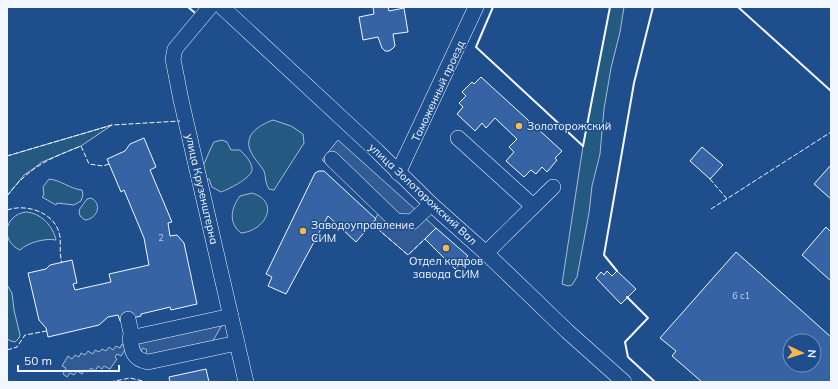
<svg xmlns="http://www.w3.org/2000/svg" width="838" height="389" font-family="Mulish,sans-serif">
<rect width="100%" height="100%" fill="#1f4e8c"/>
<g fill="#245a82" stroke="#a8bbd7">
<path d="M610 7H624L620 32 611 68 604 109 600 154 592 186 589 213 577 277 572 285 568 286 562 284 583 146Z"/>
<path d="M273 120 291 126 303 134 304 143 274 190 269 189C265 183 266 177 264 171 260 164 253 158 250 150 244 134 260 125 273 120Z"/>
<path d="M112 125 81 146 42 162 33 169 24 175 7 196V156Z"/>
<path d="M222 140 227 142 231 150H240C245 155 251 161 252 168 254 177 229 189 221 192L212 187 209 179H202L201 171 210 150 214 142Z"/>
<path d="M49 179C61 180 70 189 82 190L83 195 81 201 74 205 57 203 56 205 42 197 44 195 43 187Z"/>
<path d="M252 193C281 202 265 231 241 233 228 223 231 208 240 196Z"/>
<path d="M91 198C103 204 97 219 85 220L80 216 79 210 87 199Z"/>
<path d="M26 212C41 213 53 226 56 240 45 238 29 242 20 250 0 241 4 215 26 212Z"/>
<path d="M7 285 12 293 14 310 20 335 19 338 15 342 11 341 7 339Z"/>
</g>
<g fill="#305b95" stroke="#a8bbd7">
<path d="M338 140 436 228 408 255 372 224 381 209 322 160Z"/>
<path d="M222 325 211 344 206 342 204 346 199 343 197 347 192 345 190 349 186 346 183 350 176 352 172 349 169 353 145 355 147 350 143 348 141 351 136 349 142 339Z"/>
<path d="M122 344 127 347 121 356 117 354 115 357 117 359 110 369 104 366 102 369 98 366 95 371 91 368 88 372 84 370 82 374 77 371 74 375 70 373 67 377 63 374 66 368 62 366 68 356 72 359 75 355 79 357 81 353 85 355 88 351 93 354 95 350 99 352 102 349 106 351 109 347 113 350 116 346 120 348Z"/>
</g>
<g fill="#3563a3" stroke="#f2f6ff" fill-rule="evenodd">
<path d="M373 7H388L389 11 404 8 408 32 393 34 395 46 392 49 389 51H385L382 48 378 37 363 40 359 17 374 14Z"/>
<path d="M481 77 562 151 555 158 557 160 547 172 542 167 536 174 531 170 524 177 506 161 514 152 509 147 517 139 495 118 486 128 482 123 475 131 457 114 463 107 459 103 466 96 462 92 472 82 474 84Z"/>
<path d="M144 138 156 167 150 170 172 222 168 223 170 236 177 235 184 243 197 304 171 310 170 307 166 308 141 314V316L120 321 118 315 108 317 99 325 48 337 46 328 39 320 28 273 46 269 50 265 72 260 77 283 73 284 75 290 111 282 109 274 149 265 144 238 124 190 121 192 107 159 125 151 130 144Z"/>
<path d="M702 147 723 165 710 179 690 161Z"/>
<path d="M831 165V199L814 184Z"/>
<path d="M319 171H324L376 219 356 242 328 216 286 294 268 286 272 277 266 274 315 173Z"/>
<path d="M826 227 831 232V281L802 255Z"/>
<path d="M436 228 468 256 455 269 425 239Z"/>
<path d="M736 252 831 337V382H702L672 356 676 351 660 338ZM790 341H814V365H790Z"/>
<path d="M607 271 612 276 617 271 636 289 621 304 596 278 601 272 604 275Z"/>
<path d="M206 369 209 382H170L169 377Z"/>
</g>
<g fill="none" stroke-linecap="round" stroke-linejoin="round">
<g stroke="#f2f6ff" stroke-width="16">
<g id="minor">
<path d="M210 7 175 49 173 59 181 100 246 382"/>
<path d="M222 7 377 151 431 204 486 253 567 331 624 382"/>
<path d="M458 138 533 206"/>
<path d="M332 159 396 221 412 222 431 204"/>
<path d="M398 173 476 7"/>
<path d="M486 253 553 187"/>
<path d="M231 316 130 338C132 352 133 359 148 362L237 343"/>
<path d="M128 319 132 337"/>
</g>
</g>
<use href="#minor" stroke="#1f4e8c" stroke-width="15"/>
<g stroke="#f2f6ff" stroke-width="1" stroke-dasharray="5 2" stroke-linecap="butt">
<path d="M7 156 112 125 180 121"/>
<path d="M710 179 727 199"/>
<path d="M7 196C29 167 48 159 81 146L89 164 103 166 109 164"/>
<path d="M711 209 831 132"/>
<path d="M7 210C27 203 57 213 60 237 61 247 59 253 62 263"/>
<path d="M372 224 408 255 425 239"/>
<path d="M7 350 17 347 25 335 47 331"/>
<path d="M110 382 130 378 147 382"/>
</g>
<g stroke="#f2f6ff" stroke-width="2">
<path d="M188 7 194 12"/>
<path d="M493 7 476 47 583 146"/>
<path d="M738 7 831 91"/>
<path d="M583 146 610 7"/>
<path d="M617 271 604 255 634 83 653 7"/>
<path d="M627 297 648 318 625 342 628 357 655 382"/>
</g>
</g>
<g fill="#ffb74d" stroke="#1f4e8c" stroke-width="1.5">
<circle cx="519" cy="126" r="4"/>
<circle cx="303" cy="231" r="4"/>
<circle cx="446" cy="248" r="4"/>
</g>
<g text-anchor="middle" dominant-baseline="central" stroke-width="3" stroke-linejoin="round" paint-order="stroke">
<g font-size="9" fill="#c3d1e8">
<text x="161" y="237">2</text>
<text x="741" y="295">6 с1</text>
</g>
<g font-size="11" fill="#f2f6ff" stroke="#1f4e8c">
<text transform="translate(438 91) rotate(-65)">Таможенный проезд</text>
<text transform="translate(202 189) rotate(77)">улица Крузенштерна</text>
<text transform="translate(423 194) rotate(43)">улица Золоторожский Вал</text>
</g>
<g font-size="11" fill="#f2f6ff" stroke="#1f4e8c" text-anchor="start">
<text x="527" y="126">Золоторожский</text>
<text x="311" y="225">Заводоуправление<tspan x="311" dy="13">СИМ</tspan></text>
<text x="446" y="261" text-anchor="middle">Отдел кадров<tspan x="446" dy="13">завода СИМ</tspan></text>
</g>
</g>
<rect width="838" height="389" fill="none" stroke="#f2f6ff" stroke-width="16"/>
<g transform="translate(802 353) rotate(94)"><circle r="19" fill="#1f4e8c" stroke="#7391ba"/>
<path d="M0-3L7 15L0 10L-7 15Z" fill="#ffb74d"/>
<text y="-6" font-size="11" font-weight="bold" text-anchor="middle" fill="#f2f6ff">N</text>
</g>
<path d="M18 365v6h101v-6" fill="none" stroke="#f2f6ff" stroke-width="2"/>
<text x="24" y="365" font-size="12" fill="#f2f6ff" stroke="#1f4e8c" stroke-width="3" paint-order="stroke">50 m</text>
</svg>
